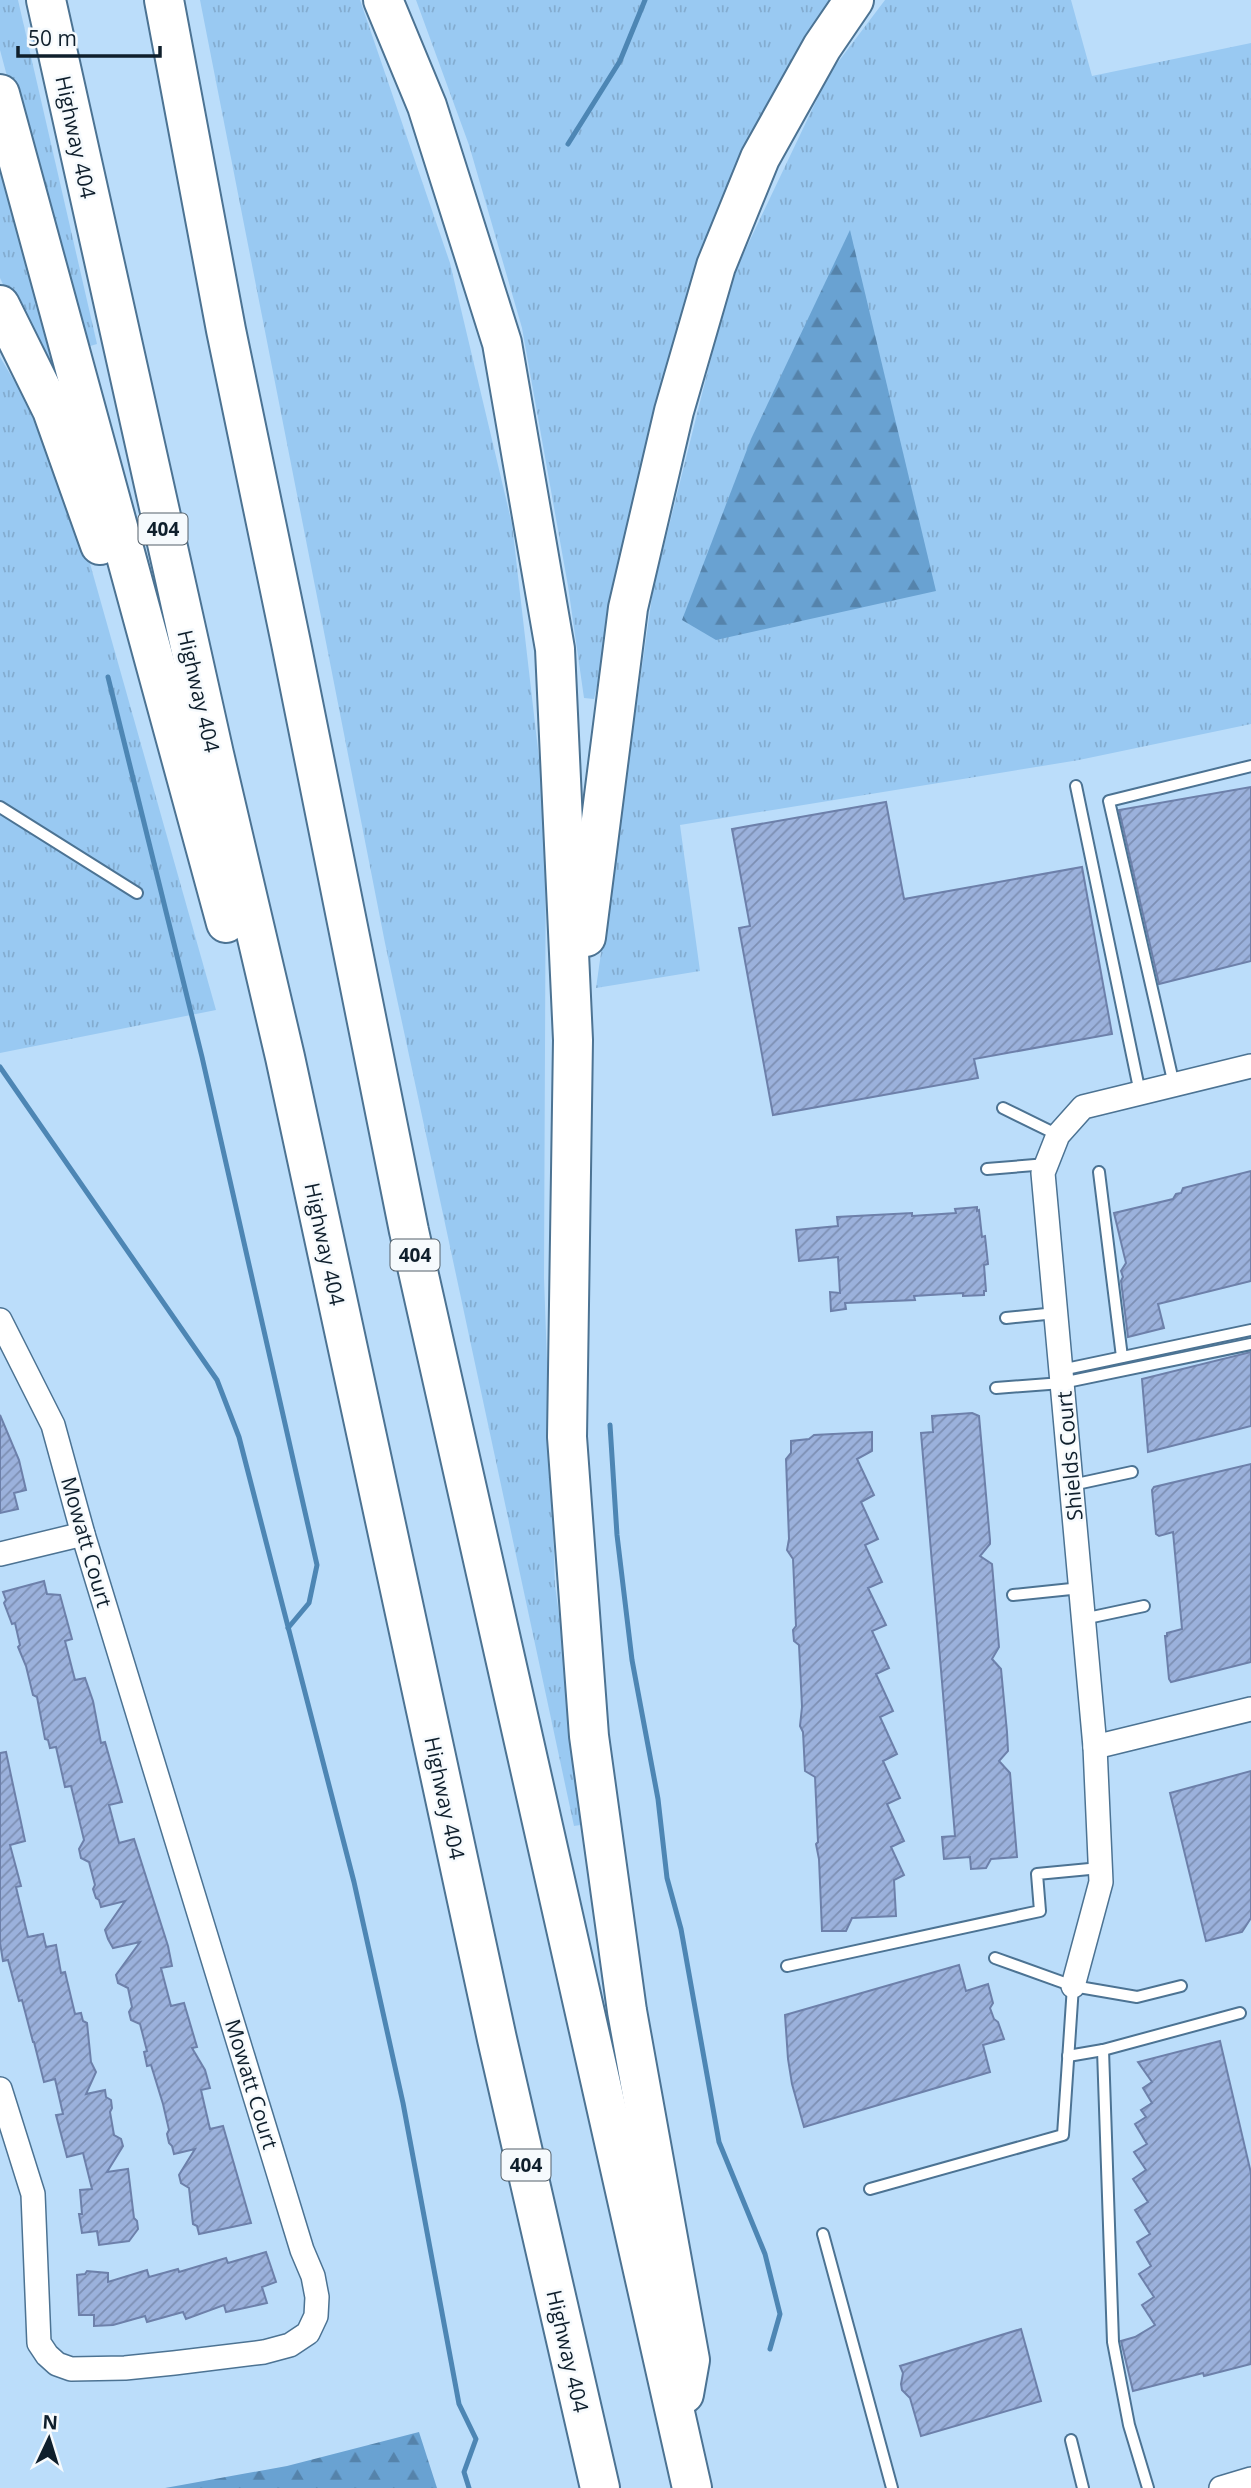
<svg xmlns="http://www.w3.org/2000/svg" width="1251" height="2488" font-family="'Open Sans',sans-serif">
<defs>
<pattern id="grass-tufts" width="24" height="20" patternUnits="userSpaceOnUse" patternTransform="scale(1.75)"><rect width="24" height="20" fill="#99c9f2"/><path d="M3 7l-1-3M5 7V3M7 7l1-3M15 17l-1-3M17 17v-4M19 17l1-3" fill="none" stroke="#83acd0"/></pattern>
<pattern id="forest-firs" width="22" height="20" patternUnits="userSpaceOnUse" patternTransform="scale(1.75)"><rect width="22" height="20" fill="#69a2d2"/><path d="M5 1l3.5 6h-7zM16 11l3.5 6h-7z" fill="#5583ab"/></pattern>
<pattern id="building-hatch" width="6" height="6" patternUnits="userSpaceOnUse" patternTransform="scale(1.75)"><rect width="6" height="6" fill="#9bb1dc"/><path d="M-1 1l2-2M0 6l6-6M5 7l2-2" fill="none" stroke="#7d8fb3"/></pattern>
</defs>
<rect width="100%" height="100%" fill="#bbddfa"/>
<g fill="url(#grass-tufts)">
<path d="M0 0H18L97 344 80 349 0 50Z"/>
<path d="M200 0H360L450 263 512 524 546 819 544 1278 555 1585 587 1824 574 1826 385 943Z"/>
<path d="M416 0H832L820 16 743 149 686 307 594 699 584 698 568 586 522 328 469 145Z"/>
<path d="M885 0H1071L1092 76 1251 43V724L1079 760 680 825 700 971 596 988 653 590 730 282 829 74Z"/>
<path d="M0 151 64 383 52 388 0 278Z"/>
<path d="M0 357 25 399 87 553 216 1010 0 1053Z"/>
</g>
<g fill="url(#forest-firs)">
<path d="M850 230 936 591 716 640 682 620 751 439Z"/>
<path d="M419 2432 437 2488H165L287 2466Z"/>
</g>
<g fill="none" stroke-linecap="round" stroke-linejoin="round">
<g stroke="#4d86b4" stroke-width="5">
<path d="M568 144 620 61 645 0"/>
<path d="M108 677 202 1057 317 1565 309 1603 288 1628"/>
<path d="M0 1067 217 1380 239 1437 354 1882 403 2103 459 2404 476 2439 464 2472 469 2488"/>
<path d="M610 1425 617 1535 632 1660 658 1799 667 1878 681 1929 719 2142 765 2254 780 2314 770 2349"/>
</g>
</g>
<g fill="url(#building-hatch)" stroke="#6d80aa" stroke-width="2">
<path d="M1251 787V961L1159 984 1119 810Z"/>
<path d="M886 802 904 899 1082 867 1112 1034 974 1059 978 1078 773 1115 739 928 750 926 732 829Z"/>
<path d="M1251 1171V1281L1158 1304 1164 1328 1128 1337 1121 1281 1123 1277 1121 1271 1126 1263 1114 1213 1173 1199 1176 1194 1181 1193 1183 1188Z"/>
<path d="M977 1207V1211L979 1210 982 1237 985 1236 988 1264 984 1265 986 1291H984V1295L963 1296V1293L914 1296 915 1300 845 1303 846 1309 831 1311 830 1292 840 1293 838 1257 799 1261 796 1230 838 1226 837 1217 912 1213V1216L956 1213 955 1209Z"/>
<path d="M1251 1352V1426L1148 1452 1142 1379Z"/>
<path d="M972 1413 979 1416 990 1540V1544L980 1556 992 1564 999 1647 992 1659 1001 1669 1007 1732 1008 1751 999 1761 1010 1773 1017 1857 991 1859 986 1868 971 1869 970 1857 944 1859 942 1837 955 1836 921 1433 933 1432 932 1416Z"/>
<path d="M0 1415 19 1460 26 1490 14 1493 18 1509 0 1513Z"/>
<path d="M872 1432V1451L857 1459 874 1495 861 1502 878 1539 865 1545 882 1582 868 1588 886 1625 872 1631 889 1668 876 1674 893 1711 880 1717 897 1754 883 1761 900 1798 887 1804 904 1841 891 1847 904 1875 894 1880 896 1916 852 1918 846 1931H822L819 1859 816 1844 818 1842 815 1777 805 1771 803 1732 800 1726 802 1707 799 1645 794 1641 793 1630 796 1626 793 1559 787 1550 789 1539 786 1459 791 1453V1441L809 1439 814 1435Z"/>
<path d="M1251 1464V1662L1171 1682 1169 1679 1165 1636H1167V1633L1182 1629 1173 1532 1159 1536 1156 1534 1152 1490 1154 1487Z"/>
<path d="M44 1581 47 1594 60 1595 72 1639 65 1641 75 1680 85 1678 93 1701 101 1743 105 1742 122 1802 109 1805 119 1843 134 1839 168 1946 172 1966 161 1968 171 2006 184 2003 197 2047 192 2048 205 2070 210 2088 201 2090 210 2129 223 2126 251 2223 199 2234 197 2226 193 2224 189 2188 181 2183 179 2175 195 2149 174 2154 172 2146 169 2143 167 2134 169 2130 163 2104 151 2065 147 2066 144 2052 147 2051 140 2024 131 2020 129 2012 132 2007 128 1988 118 1983 116 1975 140 1942 113 1948 108 1939 105 1930 125 1901 101 1907 99 1900 96 1898 93 1889 95 1885 89 1862 81 1858 79 1849 84 1840 71 1786 65 1787 56 1747 50 1748 48 1740 45 1739 37 1697 33 1695 26 1666 18 1647 20 1645 15 1623 12 1624 4 1603 6 1600 3 1592Z"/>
<path d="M6 1752 25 1841 10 1845 21 1886 16 1887 28 1937 43 1934 46 1947 56 1945 61 1973 65 1972 75 2014 81 2013 83 2021 87 2023 91 2062 96 2072 86 2094 105 2090 106 2097 111 2100 112 2108 110 2112 114 2135 121 2139 123 2146 107 2172 128 2169 134 2218 137 2221 138 2229 129 2241 99 2245 97 2231 82 2233 79 2214H82L80 2190 92 2189 83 2153 67 2157 56 2115 63 2114 55 2079 44 2082 34 2042H33L22 2000 19 2001 8 1960 3 1961 0 1943V1753Z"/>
<path d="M1251 1771V1918L1242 1932 1206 1941 1170 1793Z"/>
<path d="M959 1965 966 1991 988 1984 993 2003 990 2008 994 2019 998 2022 1004 2039 983 2045 990 2072 804 2127 792 2084 788 2059 785 2015Z"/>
<path d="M1220 2041 1251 2173V2364L1204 2376 1203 2373 1133 2391 1121 2341 1135 2337 1155 2325 1142 2305 1154 2297 1139 2274 1151 2266 1137 2242 1150 2234 1135 2210 1148 2202 1133 2179 1146 2170 1134 2152 1147 2144 1135 2124 1146 2117 1141 2110 1152 2103 1143 2088 1152 2082 1138 2062Z"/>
<path d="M266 2252 276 2282 262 2287 267 2303 226 2312 224 2305 186 2319 183 2312 147 2322 145 2316 113 2325 94 2326V2315H79L77 2275 85 2274 87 2271 108 2273V2282L147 2270 149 2277 178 2269 179 2272 226 2258 228 2263Z"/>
<path d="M1021 2329 1041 2401 921 2436 910 2398 902 2390 901 2384 903 2373 900 2366Z"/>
</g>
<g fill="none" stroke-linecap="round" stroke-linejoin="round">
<g stroke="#4c7393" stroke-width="14">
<g id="service">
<path d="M1076 786 1140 1093"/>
<path d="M0 807 137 893"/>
<path d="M1174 1085 1109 801 1251 766"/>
<path d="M1003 1108 1058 1135"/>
<path d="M987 1169 1047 1164"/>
<path d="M1099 1172 1122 1357"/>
<path d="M1006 1318 1056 1313"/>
<path d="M1061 1370 1251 1330"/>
<path d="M996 1388 1062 1383 1251 1344"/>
<path d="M1072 1485 1132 1472"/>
<path d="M1013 1595 1081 1588"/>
<path d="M1083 1619 1144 1606"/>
<path d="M995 1958 1073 1986 1137 1997 1181 1986"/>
<path d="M787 1966 1040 1911 1037 1874 1100 1868"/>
<path d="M1103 2050 1113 2342 1129 2425 1148 2488"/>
<path d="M1068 2056 1103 2050 1240 2013"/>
<path d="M870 2189 1063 2135 1073 1986"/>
<path d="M823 2234 892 2488"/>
<path d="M1071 2440 1083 2488"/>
</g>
</g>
<g stroke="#4c7393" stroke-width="26">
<g id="minor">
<path d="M0 1320 53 1425 83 1534 302 2250 313 2276 317 2297 316 2316 308 2333 290 2345 264 2352 174 2363 125 2368 71 2369 57 2364 47 2355 39 2343 33 2194 0 2089"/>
<path d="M0 1554 83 1534"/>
<path d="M1095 1747 1251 1709"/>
<path d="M1073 1986 1101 1882 1095 1747 1043 1173 1058 1135 1083 1107 1251 1066"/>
<path d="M1221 2488 1251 2479"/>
</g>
</g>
<g stroke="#4c7393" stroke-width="42">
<g id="motorway">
<path d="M46 0 214 754 285 1057 497 2039 600 2488"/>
<path d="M164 0 226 330 291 643 409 1231 692 2488"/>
<path d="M383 0 427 106 502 343 555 649 573 1040 567 1437 589 1736 627 2011 690 2360 684 2394"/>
<path d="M0 94 226 923"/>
<path d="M0 305 52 410 100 545"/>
<path d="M586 937 628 608 674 411 716 266 760 158 822 47 854 0"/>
</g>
</g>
<use href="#service" stroke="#fff" stroke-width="10"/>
<use href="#minor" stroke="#fff" stroke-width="23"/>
<use href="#motorway" stroke="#fff" stroke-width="38"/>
</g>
<g text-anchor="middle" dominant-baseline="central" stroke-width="5" stroke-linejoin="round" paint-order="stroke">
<g fill="#f6fafd" stroke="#54616b" stroke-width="2">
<rect x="138.5" y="513.5" width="49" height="31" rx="5"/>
<rect x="390.5" y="1239.5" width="49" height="31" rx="5"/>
<rect x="501.5" y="2149.5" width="49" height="31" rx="5"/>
</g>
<g font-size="19" font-weight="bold" fill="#0f1f2c">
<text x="163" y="529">404</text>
<text x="415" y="1255">404</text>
<text x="526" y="2165">404</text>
</g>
<g font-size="21" fill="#0f1f2c" stroke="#f6fafd">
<text transform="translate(76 137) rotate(78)">Highway 404</text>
<text transform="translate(199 691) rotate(77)">Highway 404</text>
<text transform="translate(325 1244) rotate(78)">Highway 404</text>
<text transform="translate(1069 1456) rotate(-95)">Shields Court</text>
<text transform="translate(87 1542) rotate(74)">Mowatt Court</text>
<text transform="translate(445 1798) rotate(78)">Highway 404</text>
<text transform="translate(252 2084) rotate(73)">Mowatt Court</text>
<text transform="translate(568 2351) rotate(77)">Highway 404</text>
</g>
</g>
<g transform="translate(49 2439) rotate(4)" stroke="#f6fafd" stroke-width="5" paint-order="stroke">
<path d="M0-5L12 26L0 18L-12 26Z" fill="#0f1f2c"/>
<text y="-10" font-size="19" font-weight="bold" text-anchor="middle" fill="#0f1f2c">N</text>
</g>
<path d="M18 46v10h142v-10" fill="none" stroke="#0f1f2c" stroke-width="3.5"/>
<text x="28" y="46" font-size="21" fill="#0f1f2c" stroke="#f6fafd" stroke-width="5" paint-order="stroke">50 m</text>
</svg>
